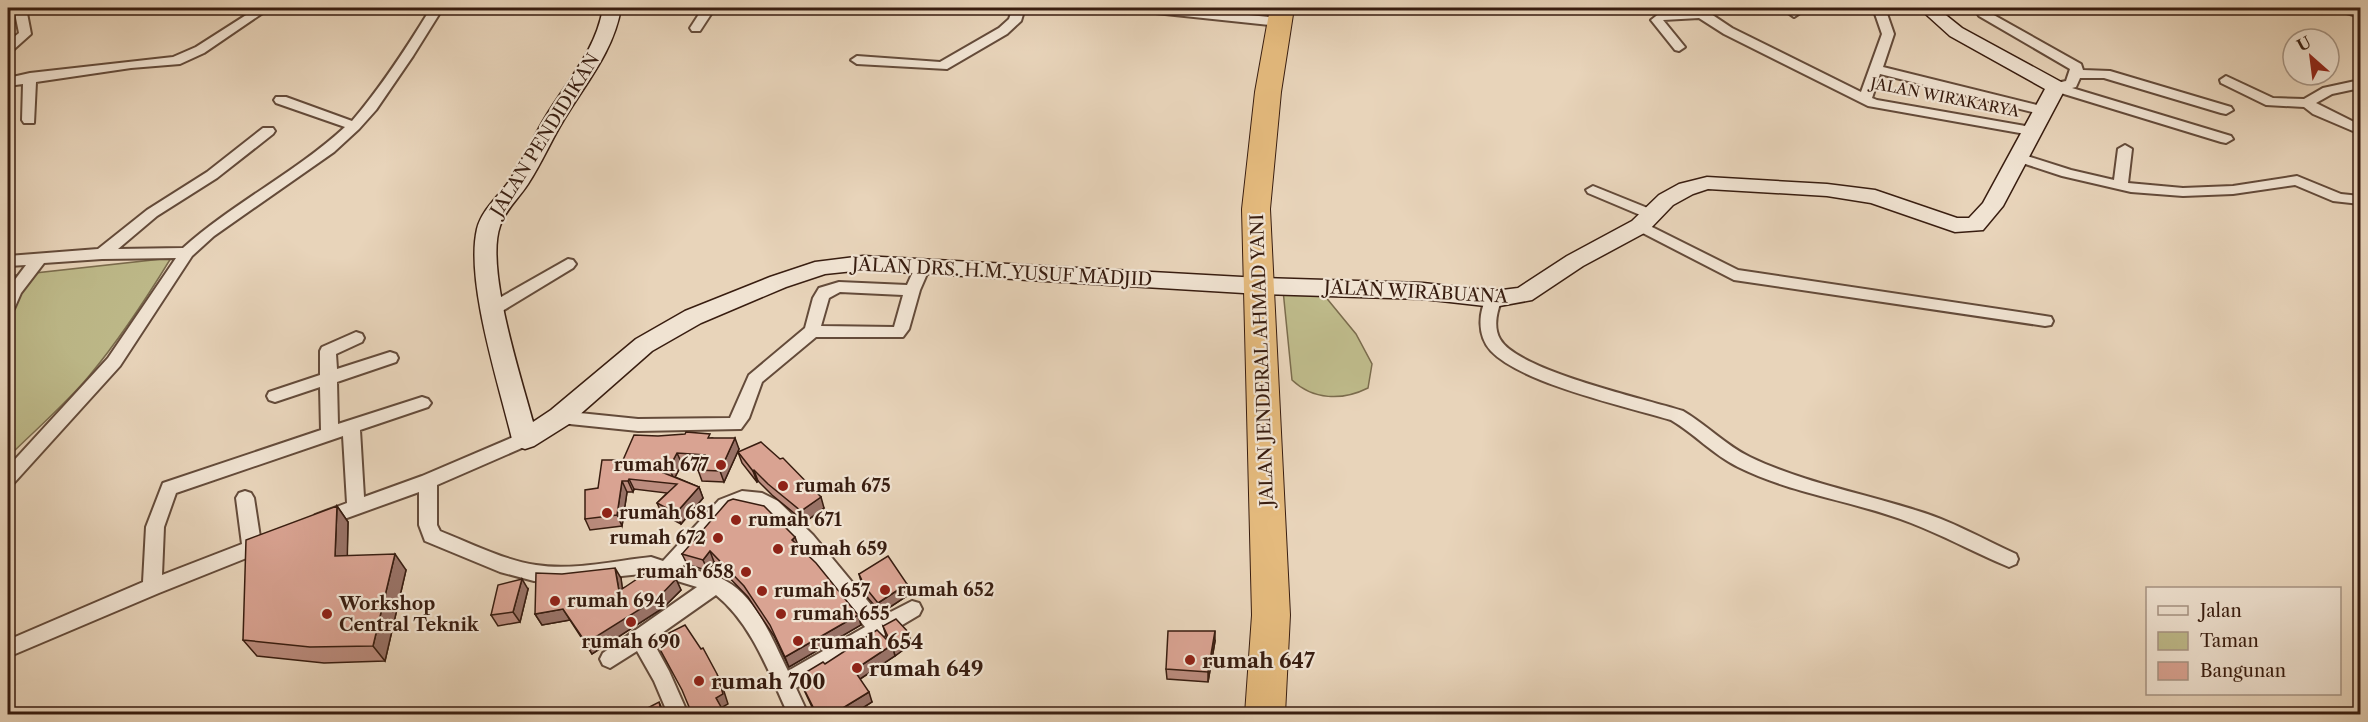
<svg xmlns="http://www.w3.org/2000/svg" width="2368" height="722" font-family="'Libre Caslon Text',serif">
<rect width="100%" height="100%" fill="#e8d4ba"/>
<filter id="stains"><feTurbulence type="fractalNoise" baseFrequency=".00333" numOctaves="4"/><feColorMatrix values="0 0 0 0 .2 0 0 0 0 .09 0 0 0 0 .02 0 0 0 .5 -.17"/></filter>
<radialGradient id="worn" r=".72"><stop offset=".6" stop-color="#630" stop-opacity="0"/><stop offset="1" stop-color="#630" stop-opacity=".3"/></radialGradient>
<g fill="#beba8a" stroke="#7b6c4d" stroke-width="1.5">
<path d="M171 258C146 299 120 339 89 376 65 405 35 430 8 457V276Z"/>
<path d="M1283 290 1324 295 1356 334 1372 364 1368 388C1342 401 1313 400 1292 380Z"/>
</g>
<g fill="none" stroke-linecap="round" stroke-linejoin="round">
<g stroke="#644b3a" stroke-width="4">
<g id="street">
<path d="M14 8H26L31 34 12 51 8 52V42L19 33Z"/>
<path d="M257 8H270L204 53 180 64 131 68 36 82 34 123H24L22 120 23 84 8 86V78L30 73 173 57 196 47Z"/>
<path d="M431 8H443L413 56 376 110 359 129 334 152 214 236 192 256 120 366 14 483 8 485V467L108 358 176 258 102 259 44 263 21 293 14 309 8 310V289L26 265 8 266V256L98 249 147 210 207 172 263 128H273L275 131 273 134 217 178 157 216 118 249 183 248C233 203 295 173 345 127L276 103 274 100 276 97H286L352 121C382 86 407 47 431 8Z"/>
<path d="M703 8H715L700 31H692L690 28Z"/>
<path d="M958 8H970L963 13 959 12Z"/>
<path d="M1013 8H1025L1021 21 1007 34 947 69 857 64 851 60 857 56 940 62 999 28 1009 19Z"/>
<path d="M1140 8H1176L1280 18 1286 22 1280 26 1146 12Z"/>
<path d="M1689 8H1702L1732 28 1861 92 1882 34 1873 8H1885L1894 34 1883 67 2049 108 2051 111 2044 115 1880 74 1872 98 1877 100 2031 127 2038 131 2031 135 1868 106 1724 34 1699 18 1663 20 1685 47 1679 51 1675 50 1651 20 1660 13 1691 11Z"/>
<path d="M1781 8H1794L1800 13 1794 17Z"/>
<path d="M2338 8 2360 9V17L2340 11Z"/>
<path d="M1983 9 2081 64 2083 70 2110 71 2231 107 2233 110 2226 114 2221 113 2104 78H2080L2076 87 2072 88 2231 136 2233 139 2226 143 2221 142 2051 90 2049 87 2051 84 2066 81 2070 69 1979 16 1977 13Z"/>
<path d="M2226 76 2273 98 2304 99 2323 88 2360 80V88L2332 94 2316 103 2360 125V134L2313 114 2304 107 2266 105 2221 83 2220 80Z"/>
<path d="M2125 145 2132 149 2128 183 2183 188 2233 186 2297 176 2341 194 2360 196V204L2333 201 2295 185 2233 194 2183 196 2131 192 2062 176 2013 160 2011 157 2018 153 2071 170 2114 180 2118 149Z"/>
<path d="M1593 186 1655 211 1657 214 1650 219 1645 217 1588 193 1586 190Z"/>
<path d="M1640 221 1738 270 2045 316 2051 317 2053 321 2051 325 2045 326 1734 280 1635 229 1633 226Z"/>
<path d="M568 259 573 260 576 264 573 268 499 313H487L485 309 487 305Z"/>
<path d="M922 262 930 267 920 290 909 329 903 337H816L762 382 749 418 741 429 638 431 560 423 554 421 551 417 554 413 560 411 638 419 730 418 749 375 805 328 813 298 819 288 839 282 907 285 917 263ZM840 292 903 295 894 327 821 326 829 298Z"/>
<path d="M1494 294 1500 295 1502 299C1497 311 1493 327 1500 339 1518 371 1646 399 1683 411 1707 425 1725 445 1750 457 1802 482 1861 493 1915 510 1950 520 1983 539 2016 554L2018 559 2016 564 2009 567 2002 564C1972 551 1942 535 1911 523 1855 501 1792 494 1738 467 1712 454 1695 434 1671 420 1627 407 1521 383 1491 351 1477 336 1478 312 1488 295Z"/>
<path d="M356 332 362 334 364 338 362 342 336 354 337 369 390 352 396 354 398 358 396 362 337 382 338 424 422 397 428 399 431 403 428 407 360 430 364 497 422 476 525 432 531 434 534 439 531 444 437 485V525L440 531C470 543 503 560 536 565 572 571 614 561 651 557L663 561 719 500 742 491 762 493 778 501 813 535 881 617 912 601 919 603 922 609 919 615 796 688 808 714H788C769 673 752 624 716 595L652 640 669 671 688 714H668L654 681 637 651 610 668 603 665 600 659 603 653 697 587 651 573 553 583 534 581 500 572 425 541 419 525V492L322 527 315 525 313 520 315 515 347 503 343 436 176 493 164 527 162 575 242 544 236 498 239 493 245 491 251 493 254 498 260 537 267 534 274 537 276 542 274 547 159 593 8 657V640L143 582 146 527 163 483 321 430 320 387 275 402 269 400 267 396 269 392 320 375V351L322 347ZM743 505 758 507 766 511 799 545 865 627 788 671C773 641 757 598 726 581 713 573 696 571 682 567L731 510Z"/>
</g>
</g>
<g stroke="#381d10" stroke-width="3">
<path id="secondary" d="M603 8H621C614 49 589 79 568 113 553 136 543 161 528 184 519 198 505 210 500 226 485 268 521 377 533 422L551 410 636 339 685 311 770 277 815 262 863 256 1260 278 1423 283 1494 291 1518 288 1567 256 1632 221 1659 195 1679 184 1707 177 1827 184 1875 190 1957 218H1969L1983 203 2045 89 1950 36 1919 8H1937L1962 28 2063 83 2066 87 2003 206 1983 230 1955 232 1871 203 1827 196 1708 189 1693 194 1673 205 1648 231 1583 266 1532 300 1494 307 1423 299 1260 294 863 270 825 274 786 287 701 323 652 351 569 424 534 446 525 449 516 446 512 439C499 385 465 281 477 229 482 209 500 195 510 180 524 159 533 137 546 116 568 80 596 50 603 8Z"/>
</g>
<g stroke="#381d10" stroke-width="2">
<path id="highway" d="M1270 8H1294L1281 92 1270 209 1290 615 1285 714H1245L1252 615 1242 209 1255 92Z"/>
</g>
<use href="#street" fill="#f0e3d2" fill-rule="evenodd"/>
<use href="#secondary" fill="#f0e3d2" fill-rule="evenodd"/>
<use href="#highway" fill="#e4ba7d" fill-rule="evenodd"/>
</g>
<g fill="#bb8c7e" stroke="#381d10" stroke-width="1.5">
<path d="M712 438 739 449 724 482 702 481 698 470 700 465 682 464 675 477 699 487 703 498 681 524 662 514 657 503 667 493 634 489 633 492H627L622 526 590 530 585 519 598 488 623 460Z"/>
<path d="M738 452 824 508 805 522 772 495 758 481 757 482 742 463Z"/>
<path d="M337 506 348 522 347 556 406 570 385 661 324 663 257 656 243 640Z"/>
<path d="M798 546 858 615 861 625 789 667 774 636 748 597 714 562 708 571 687 564 682 554Z"/>
<path d="M859 574 907 584 910 594 881 613 868 598 862 585Z"/>
<path d="M621 578 622 588 676 579 681 590 663 608 592 654 570 620 542 625 535 614Z"/>
<path d="M528 589 520 622 498 626 491 615Z"/>
<path d="M883 626 911 644 895 656 860 679 872 702 853 714H811L809 709 812 707 798 677 825 664 888 642Z"/>
<path d="M1215 641 1208 682 1167 679 1166 669Z"/>
</g>
<g fill="#987266" stroke="#381d10" stroke-width="1.5">
<path d="M735 438 739 449 724 482 720 471Z"/>
<path d="M677 453 682 464 674 479 669 468Z"/>
<path d="M754 470 758 481 757 482 753 471Z"/>
<path d="M629 479 634 489 633 492 628 481Z"/>
<path d="M622 481 627 492 622 526 617 515Z"/>
<path d="M699 487 703 498 681 524 676 513Z"/>
<path d="M821 497 824 508 805 522 801 511Z"/>
<path d="M337 506 348 522 347 572 335 556Z"/>
<path d="M795 537 799 548 792 540Z"/>
<path d="M710 551 714 562 708 571 703 560Z"/>
<path d="M395 554 406 570 385 661 373 646Z"/>
<path d="M615 568 621 578 624 601 619 591Z"/>
<path d="M522 579 528 589 520 622 513 612Z"/>
<path d="M676 579 681 590 663 608 592 654 586 643Z"/>
<path d="M907 584 910 594 881 613 878 603Z"/>
<path d="M563 609 570 620 542 625 535 614Z"/>
<path d="M858 615 861 625 789 667 785 657Z"/>
<path d="M1215 631V641L1208 682V672Z"/>
<path d="M909 633 911 644 895 656 892 645Z"/>
<path d="M892 645 895 656 857 681 854 670Z"/>
<path d="M717 674 722 685 728 704 721 708 716 698Z"/>
<path d="M869 692 872 702 853 714H833Z"/>
<path d="M659 702 664 713 665 714H662Z"/>
</g>
<g fill="#d9a392" stroke="#381d10" stroke-width="1.5">
<path d="M686 432 710 434 708 438H735L720 471 698 470 705 455 677 453 669 468 649 467 699 487 676 513 657 503 677 484 629 479 628 481H622L617 515 585 519V490L598 488 602 460H623L634 435 658 436 685 434Z"/>
<path d="M761 442 780 459 783 458 821 497 801 511 768 484 754 470 753 471 738 452Z"/>
<path d="M733 499 764 506 795 537 792 540 816 563 858 615 785 657 770 625 744 586 710 551 703 560 682 554 728 501Z"/>
<path d="M337 506 335 556 395 554 373 646 310 647 243 640 246 540Z"/>
<path d="M888 556 907 584 878 603 865 587 859 574Z"/>
<path d="M655 567 664 570 676 579 658 598 586 643 563 609 535 614 536 573 562 574 615 568 619 591Z"/>
<path d="M522 579 513 612 491 615 498 585Z"/>
<path d="M896 619 909 633 892 645 883 626Z"/>
<path d="M685 625 701 649 703 648 717 674 723 694 716 698 725 714H692L682 690 655 640Z"/>
<path d="M877 630 892 645 854 670 869 692 833 714H813L809 709 813 707 798 677 823 662 825 664Z"/>
<path d="M1168 631H1215L1208 672 1166 669Z"/>
<path d="M659 702 662 714H636Z"/>
</g>
<g fill="#8f2418" stroke="#f0e3d2" stroke-width="2">
<circle cx="721" cy="465" r="6"/>
<circle cx="783" cy="486" r="6"/>
<circle cx="607" cy="513" r="6"/>
<circle cx="736" cy="520" r="6"/>
<circle cx="718" cy="538" r="6"/>
<circle cx="778" cy="549" r="6"/>
<circle cx="746" cy="572" r="6"/>
<circle cx="885" cy="590" r="6"/>
<circle cx="762" cy="591" r="6"/>
<circle cx="555" cy="601" r="6"/>
<circle cx="327" cy="614" r="6"/>
<circle cx="781" cy="614" r="6"/>
<circle cx="631" cy="622" r="6"/>
<circle cx="798" cy="641" r="6"/>
<circle cx="1190" cy="660" r="6"/>
<circle cx="857" cy="668" r="6"/>
<circle cx="699" cy="681" r="6"/>
</g>
<g text-anchor="middle" dominant-baseline="central" stroke-width="4.5" stroke-linejoin="round" paint-order="stroke">
<g font-size="15" fill="#381d10" stroke="#f0e3d2">
<text transform="translate(1945 97) rotate(11)">JALAN WIRAKARYA</text>
</g>
<g font-size="18" fill="#381d10" stroke="#f0e3d2">
<text transform="translate(545 135) rotate(-58)">JALAN PENDIDIKAN</text>
<text transform="translate(1002 272) rotate(3)">JALAN DRS. H.M. YUSUF MADJID</text>
<text transform="translate(1416 292) rotate(3)">JALAN WIRABUANA</text>
<text transform="translate(1262 360) rotate(-92)">JALAN JENDERAL AHMAD YANI</text>
</g>
<g font-size="18" font-weight="bold" fill="#381d10" stroke="#f0e3d2" text-anchor="start">
<text x="709" y="465" text-anchor="end">rumah 677</text>
<text x="795" y="486">rumah 675</text>
<text x="619" y="513">rumah 681</text>
<text x="748" y="520">rumah 671</text>
<text x="706" y="538" text-anchor="end">rumah 672</text>
<text x="790" y="549">rumah 659</text>
<text x="734" y="572" text-anchor="end">rumah 658</text>
<text x="897" y="590">rumah 652</text>
<text x="774" y="591">rumah 657</text>
<text x="567" y="601">rumah 694</text>
<text x="339" y="604">Workshop<tspan x="339" dy="21">Central Teknik</tspan></text>
<text x="793" y="614">rumah 655</text>
<text x="631" y="642" text-anchor="middle">rumah 690</text>
</g>
<g font-size="21" font-weight="bold" fill="#381d10" stroke="#f0e3d2" text-anchor="start">
<text x="810" y="641">rumah 654</text>
<text x="1202" y="660">rumah 647</text>
<text x="869" y="668">rumah 649</text>
<text x="711" y="681">rumah 700</text>
</g>
</g>
<rect width="2368" height="722" fill="none" stroke="#e8d4ba" stroke-width="30"/>
<rect x="9" y="9" width="2350" height="704" fill="none" stroke="#381d10" stroke-width="3"/>
<rect x="15" y="15" width="2338" height="692" fill="none" stroke="#381d10" stroke-width="1.5"/>
<rect x="2146" y="587" width="195" height="108" fill="#f0e3d2" stroke="#a69484" stroke-width="1.5"/>
<rect x="2158" y="606" width="30" height="9" fill="#f0e3d2" stroke="#a69484" stroke-width="1.5"/>
<text x="2200" y="617" font-size="18" fill="#381d10">Jalan</text>
<rect x="2158" y="632" width="30" height="18" fill="#beba8a" stroke="#a69484" stroke-width="1.5"/>
<text x="2200" y="647" font-size="18" fill="#381d10">Taman</text>
<rect x="2158" y="662" width="30" height="18" fill="#d9a392" stroke="#a69484" stroke-width="1.5"/>
<text x="2200" y="677" font-size="18" fill="#381d10">Bangunan</text>
<g transform="translate(2311 57) rotate(332)"><circle r="28" fill="#f0e3d2" stroke="#a69484" stroke-width="1.5"/>
<path d="M0-4.5L10 22L0 15L-10 22Z" fill="#8f2418"/>
<text y="-9" font-size="16" font-weight="bold" text-anchor="middle" fill="#381d10">U</text>
</g>
<rect width="100%" height="100%" filter="url(#stains)"/>
<rect width="100%" height="100%" fill="url(#worn)"/>
</svg>
